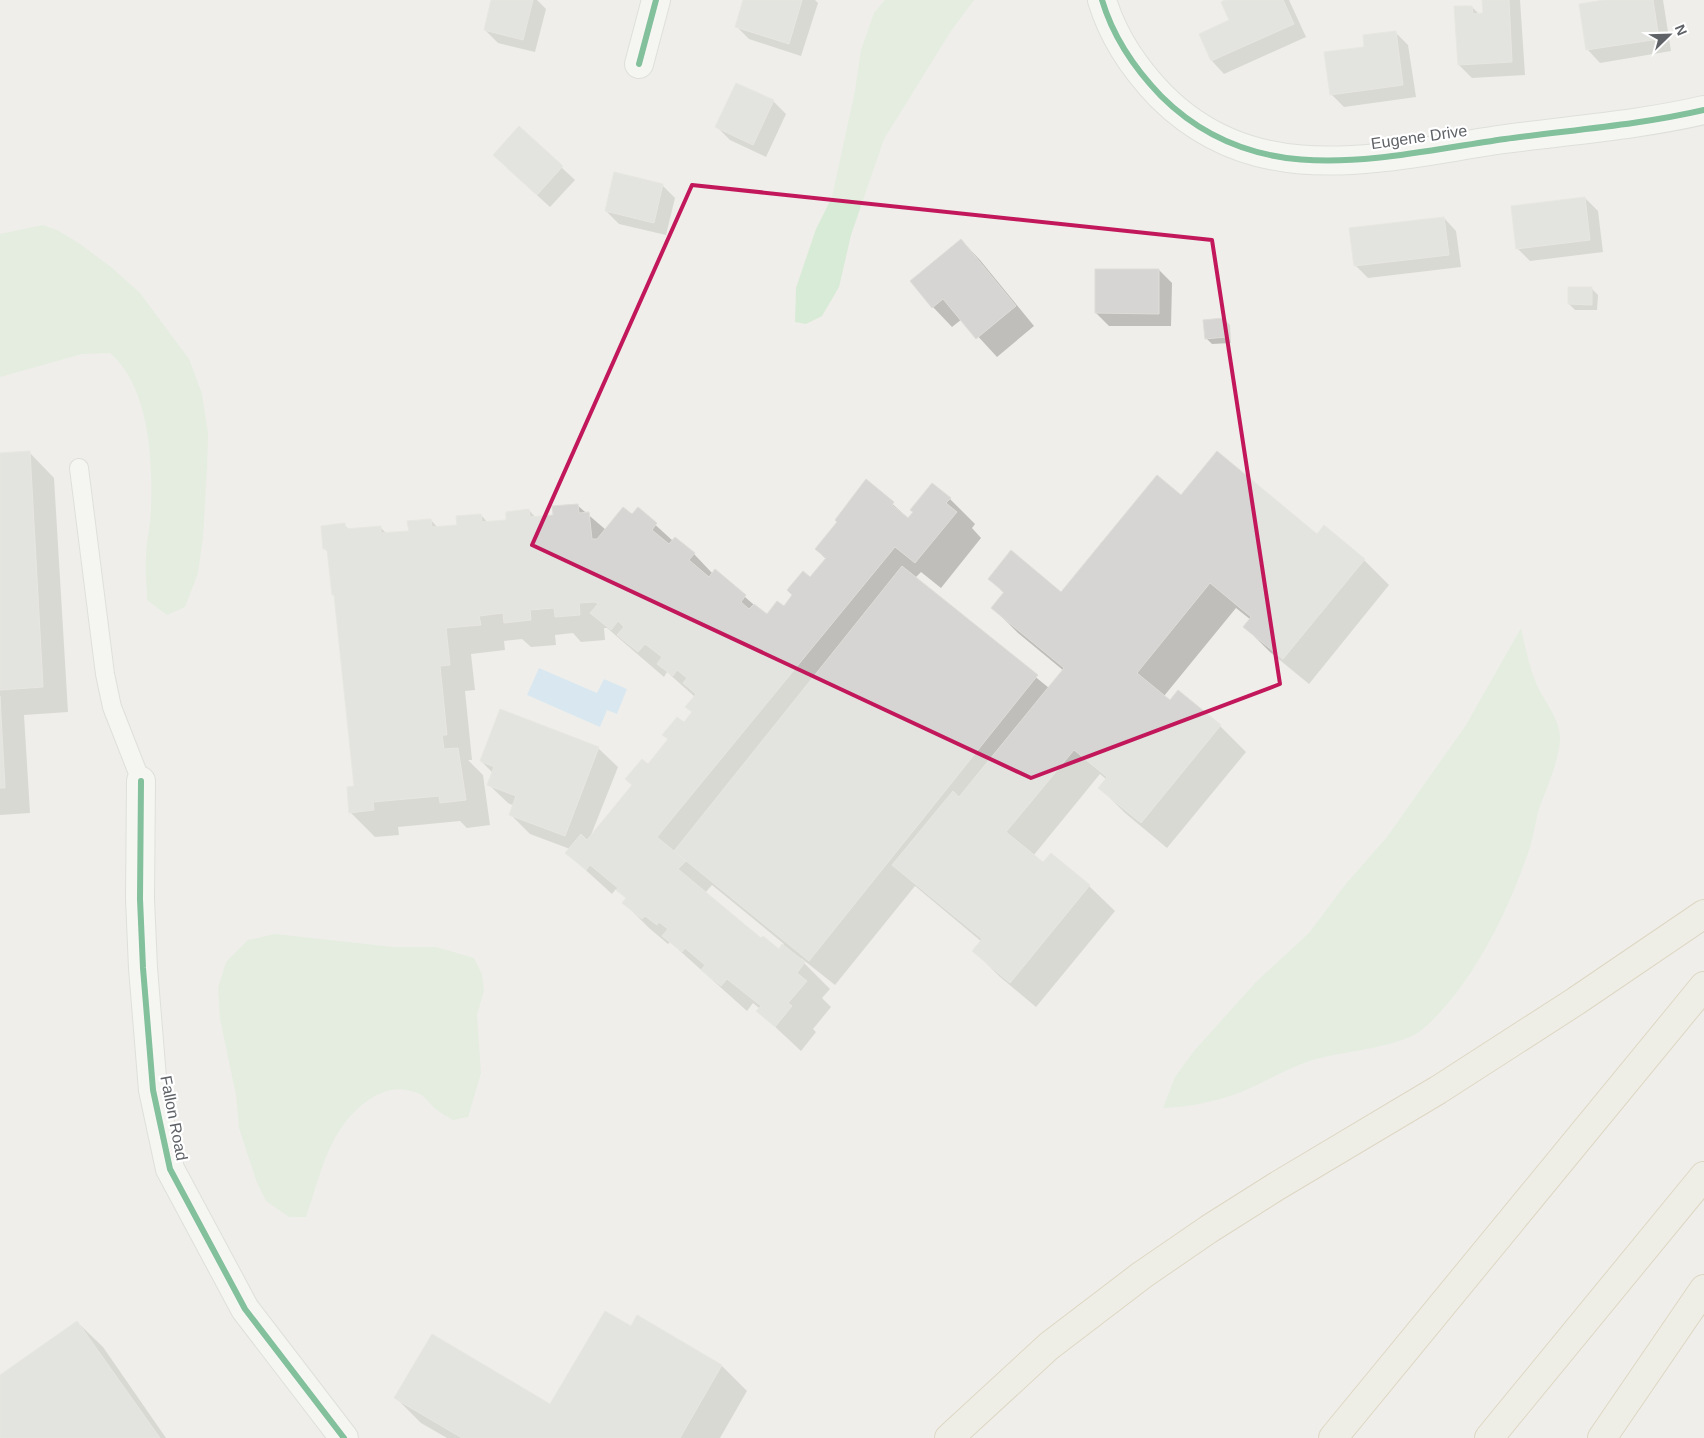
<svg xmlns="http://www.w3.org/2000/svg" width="1704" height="1438" font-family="Helvetica,sans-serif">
<rect width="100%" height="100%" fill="#efeeea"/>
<g fill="#d8ebd6">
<path d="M885 0H974L951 31 884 139 851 235 839 287 822 316 806 324 795 322 796 288 816 229 832 197 855 91 861 50 874 13Z"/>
<path d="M43 225 59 231 80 244 111 267 140 293 189 359 202 394 208 433 207 469 203 537 198 573 185 607 167 615 147 600C147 586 145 572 146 558 146 541 151 525 151 508 153 460 149 386 110 353L82 354 0 377V234Z"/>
<path d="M1521 628C1525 646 1529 666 1536 683 1543 700 1560 718 1560 738 1559 762 1548 784 1540 806 1535 821 1534 836 1529 850 1509 910 1472 986 1424 1028 1403 1047 1347 1051 1320 1058 1289 1066 1263 1084 1233 1095 1210 1103 1187 1107 1163 1108L1175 1077 1194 1051 1256 982 1309 933 1345 885 1387 837 1466 725Z"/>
<path d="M275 934 393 947H436L474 958 482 974 484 991 477 1014 481 1073 468 1117 453 1120C448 1117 442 1114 437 1110 430 1105 425 1095 417 1093 399 1086 386 1089 370 1099 329 1126 321 1174 306 1217H289L266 1201 257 1183 239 1128 236 1095 220 1019 218 988 226 962 248 940Z"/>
</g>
<path fill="#bfe0f9" d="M539 668 597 693 604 679 627 689 617 714 607 710 600 727 527 695Z"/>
<g fill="#0003" fill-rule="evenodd">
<path d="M492 0H537L546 9 535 52 498 43 485 30Z"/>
<path d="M744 0H815L818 3 801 56 749 39 736 26Z"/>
<path d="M1228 0H1289L1306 37 1224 74 1212 61 1231 21Z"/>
<path d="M1484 0H1520L1525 75 1472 78 1459 65 1472 7 1480 15 1485 14Z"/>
<path d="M1612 0H1663L1671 51 1600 63 1588 50Z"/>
<path d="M1395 32 1408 45 1416 97 1344 107 1332 95 1366 48Z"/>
<path d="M737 84 773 101 786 114 766 157 730 140 717 127Z"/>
<path d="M519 128 575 180 550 207 507 168Z"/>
<path d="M662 185 675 198 666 235 619 224 606 211Z"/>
<path d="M1585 198 1598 211 1603 252 1530 261 1517 248Z"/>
<path d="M1444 218 1456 231 1461 267 1368 278 1355 265Z"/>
<path d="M961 240 980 260 1034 326 997 357 962 319 952 327 933 307Z"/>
<path d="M1159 270 1172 283 1171 326H1109L1096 313Z"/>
<path d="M1592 289 1598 295 1597 310H1575L1569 304Z"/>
<path d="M1224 319 1230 325 1231 343 1212 344 1206 338Z"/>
<path d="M29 452 54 478 68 712 24 715 30 813 0 815V454Z"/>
<path d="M866 480 909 519 950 499 975 524 972 528 981 538 941 588 921 572 915 578 1049 688 1064 671 1018 633 993 608 1005 594 990 579 1062 594 1181 497 1317 536 1364 560 1389 585 1309 684 1270 652 1245 627 1251 620 1236 608 1164 696 1170 702 1178 692 1220 726 1246 752 1167 848 1125 813 1100 788 1107 780 1100 774 1033 856 1043 864 1051 854 1089 886 1115 911 1036 1007 999 976 974 951 982 942 915 886 835 985 801 958 800 959 830 989 822 998 831 1007 813 1029 816 1032 801 1051 758 1011 760 1009 753 1003 747 1011 670 942 668 944 649 928 624 903 627 899 622 894 616 889 612 894 567 853 570 849 530 834 510 814 514 806 508 803 488 784 493 773 481 761 598 748 618 767 591 835 693 713 695 697 667 672 664 677 607 628H604L605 640 581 642 573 633 555 635 556 645 531 647 522 639 504 641 505 650 471 654 475 690 465 691 472 760H468L483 775 490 825 467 828 460 821 398 827 399 835 375 837 350 812 355 787 335 597 333 594 329 553 325 549 344 525 350 530 380 527 387 534 410 532 431 520 438 528 458 526 481 515 488 523 508 521 529 510 536 518 554 516 577 505 606 530 633 516 638 509 673 541 694 554 713 574 715 571 767 616 784 608 826 559 816 549 838 522ZM712 885 784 944 779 951 761 939 705 893Z"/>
<path d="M638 1317 722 1366 747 1391 720 1438H447L421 1423 396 1398 551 1405 631 1328Z"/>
<path d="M77 1322 103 1347 166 1438H0V1376Z"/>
</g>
<g fill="#d6d5d3" stroke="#deddd9">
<path d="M491 0H533L523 40 484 30Z"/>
<path d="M743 0H802L789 44 735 27Z"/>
<path d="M1225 0H1283L1294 24 1211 61 1199 34 1229 20 1221 2Z"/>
<path d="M1482 0H1509L1512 62 1458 65 1454 6H1472L1473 14 1483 13Z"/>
<path d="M1604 0H1653L1659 39 1586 50 1579 4Z"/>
<path d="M1396 31 1403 85 1330 95 1324 52 1364 47 1363 35Z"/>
<path d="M736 83 774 100 753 145 715 127Z"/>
<path d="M519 126 563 166 537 195 493 155Z"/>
<path d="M614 172 663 184 654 223 605 211Z"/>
<path d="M1585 197 1590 240 1516 249 1511 206Z"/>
<path d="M1444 217 1449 255 1354 266 1349 228Z"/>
<path d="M961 239 1016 306 976 339 943 299 932 308 910 281Z"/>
<path d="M1095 269H1159V314L1095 313Z"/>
<path d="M1568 287H1592V305L1568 304Z"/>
<path d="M1224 318 1226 337 1205 339 1203 320Z"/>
<path d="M30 451 43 687 0 690V453Z"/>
<path d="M1217 451 1317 534 1324 525 1365 559 1283 659 1243 627 1251 617 1210 583 1137 673 1170 700 1178 690 1221 725 1141 823 1098 788 1107 777 1074 750 1006 832 1043 862 1051 853 1090 885 1010 983 972 951 982 939 892 865 953 791 959 797 1064 668 991 608 1004 592 988 579 1011 550 1061 592 1157 475 1181 495Z"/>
<path d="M866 479 894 502 892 505 908 518 913 512 910 510 932 483 951 498 946 503 957 512 915 563 895 547 657 837 686 861 678 869 761 938 763 936 779 949 782 944 805 962 797 973 807 981 788 1003 792 1006 775 1027 756 1011 761 1006 727 979 721 986 701 970 705 965 685 948 682 952 662 936 668 929 659 922 657 925 645 916 642 919 622 903 626 898 616 890 618 888 590 865 586 870 565 853 581 834 587 840 632 785 625 779 642 759 648 764 668 739 662 735 677 717 684 722 692 712 685 707 696 694 683 683 687 678 677 670 673 676 657 664 662 657 645 644 638 652 617 635 624 627 618 621 611 630 590 613 598 604 595 602 579 603 580 615 555 617 554 608 530 610 531 620 504 623 503 613 479 616 481 625 446 628 450 665 440 666 447 735H442L444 749 458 748 466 800 440 803 439 796 373 802 374 810 349 813 347 787 354 786 334 595H332L327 549H323L321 526 345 523 346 529 381 526V533L409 531 407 521 431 519 432 527 457 525 456 516 481 514 482 522 506 520V512L529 509 530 517 553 515 552 506 578 504 579 513 589 512 592 539H597L623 507 632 514 638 507 657 523 652 530 669 544 675 537 695 553 689 560 709 577 715 569 746 595 741 602 749 609 754 604 767 614 777 601 784 606 792 595 787 590 803 571 810 577 826 558 815 549 837 522 835 520Z"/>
<path d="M902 566 1038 675 809 961 674 851Z"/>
<path d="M0 696 5 788H0Z"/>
<path d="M500 709 599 747 565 836 509 815 516 796 487 785 494 767 480 761Z"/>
<path d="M605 1311 631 1326 637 1315 722 1365 680 1438H462L394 1398 432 1334 550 1404Z"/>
<path d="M77 1321 160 1438H0V1375Z"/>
</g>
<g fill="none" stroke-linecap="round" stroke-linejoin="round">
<g stroke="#cbcccc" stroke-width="20">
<path id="service" d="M79 468 105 674 112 707 141 781"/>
</g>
<g stroke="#cbcccc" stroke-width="30">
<g id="minor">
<path d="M1102 0C1113 37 1134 68 1161 96 1259 194 1384 156 1505 139 1571 130 1640 125 1704 110"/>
<path d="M639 64 656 0"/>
<path d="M141 781 140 899 143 968 153 1090 170 1169 245 1309 344 1438"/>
</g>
</g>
<g stroke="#c8b996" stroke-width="30">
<g id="motorway">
<path d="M949 1438 1049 1346 1142 1275 1209 1229 1277 1186 1438 1090 1576 1001 1704 914"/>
<path d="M1333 1438 1704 986"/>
<path d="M1489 1438 1704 1176"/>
<path d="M1602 1438 1704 1289"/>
</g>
</g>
<use href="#service" stroke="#fdfcfc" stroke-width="18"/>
<use href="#minor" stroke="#fdfcfc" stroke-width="28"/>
<use href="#motorway" stroke="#f0ede3" stroke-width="28"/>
<g stroke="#fff" stroke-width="9">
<g id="cycleway">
<path d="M1102 0C1113 37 1134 68 1161 96 1259 194 1384 156 1505 139 1571 130 1640 125 1704 110"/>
<path d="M639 64 656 0"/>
<path d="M141 781 140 899 143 968 153 1090 170 1169 245 1309 344 1438"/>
</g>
</g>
<use href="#cycleway" stroke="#00873e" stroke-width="6"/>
</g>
<path d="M0 0H1704V1438H0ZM692 185 1212 240 1280 684 1031 778 532 545Z" fill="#efeeea" fill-opacity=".55" fill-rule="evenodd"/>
<path fill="none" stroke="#c2185b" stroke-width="4" stroke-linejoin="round" d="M692 185 1212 240 1280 684 1031 778 532 545Z"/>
<g text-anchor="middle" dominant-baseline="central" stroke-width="4.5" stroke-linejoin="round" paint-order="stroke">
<g font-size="16" fill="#5f6368" stroke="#fff">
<text transform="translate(1419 137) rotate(-8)">Eugene Drive</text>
<text transform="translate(174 1118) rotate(79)">Fallon Road</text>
</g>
</g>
<g transform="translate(1669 35) rotate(67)" stroke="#ffffff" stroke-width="4" paint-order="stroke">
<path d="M0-4L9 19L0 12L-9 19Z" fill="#5f6368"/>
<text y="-8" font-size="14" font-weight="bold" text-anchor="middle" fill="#5f6368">N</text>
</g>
</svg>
